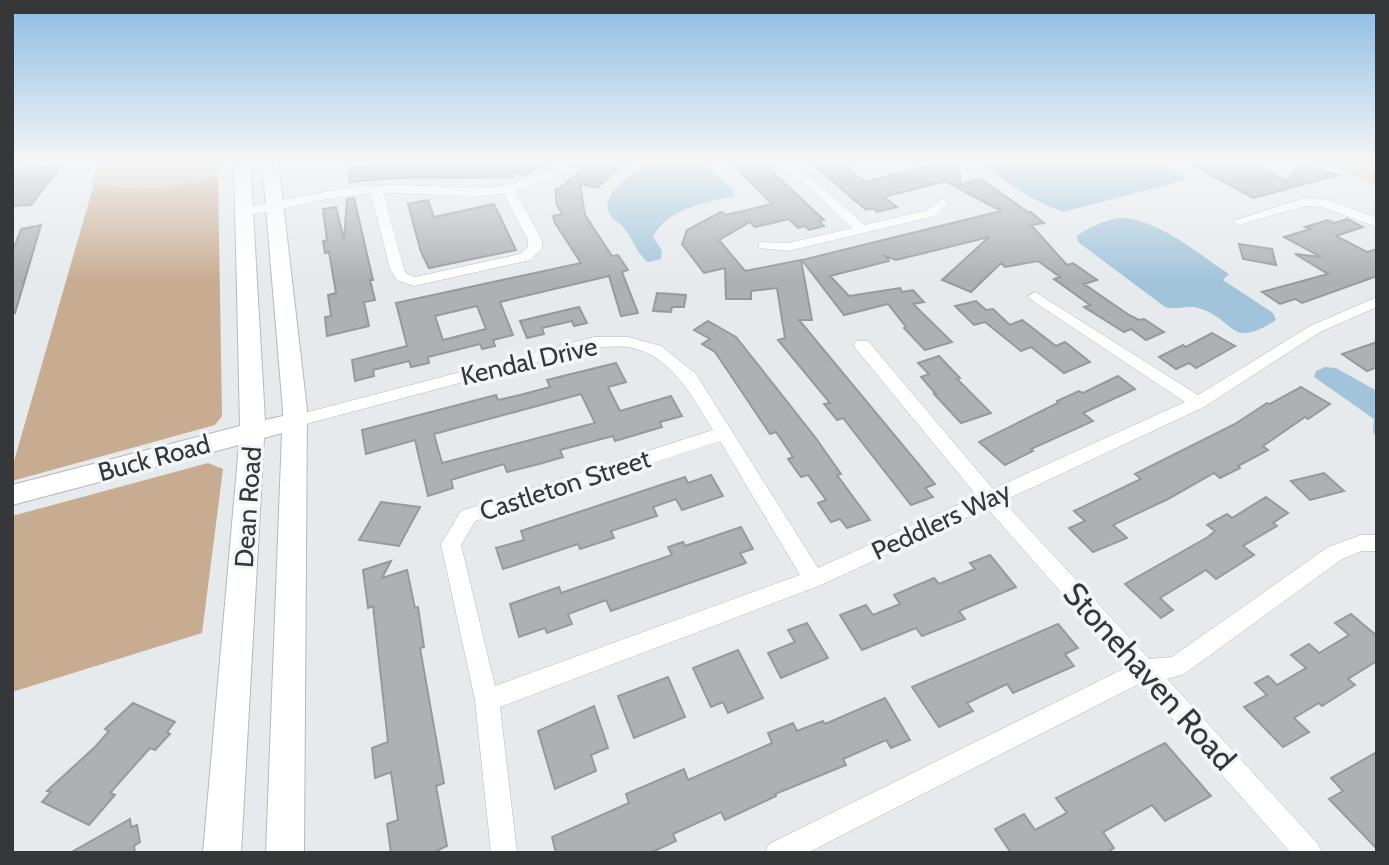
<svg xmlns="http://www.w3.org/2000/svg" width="1389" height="865" font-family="Cabin,sans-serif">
<rect width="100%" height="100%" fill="#e6eaed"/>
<g fill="#d7c3b2">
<path d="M101 160H217L218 176C176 188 137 192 94 184L92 181Z"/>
<path d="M1320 160H1377V185Z"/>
</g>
<g fill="#c8ac92">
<path d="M218 176 222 416 215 425 12 481V468L94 184C137 192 176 188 218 176Z"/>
<path d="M208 463 223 469 202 633 12 692V516Z"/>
</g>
<g fill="#a2c4db">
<path d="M650 160H698L733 189 734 196C706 203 667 208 653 237L662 251 661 259 648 262C635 252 633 237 622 226 620 223 616 222 613 219 592 197 635 173 650 160Z"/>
<path d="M1006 160H1156L1185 177 1186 180 1063 212C1043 205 1004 184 990 167L994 163Z"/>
<path d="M1120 218C1160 219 1196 253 1229 274L1223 280 1273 313 1276 320C1228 351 1237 319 1198 308 1187 304 1179 311 1165 307L1078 242 1077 236C1088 227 1106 220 1120 218Z"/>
<path d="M1325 367 1336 368 1377 391V438L1373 432 1374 419 1314 377 1316 371Z"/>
</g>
<g fill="#adb1b3" stroke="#969a9c" stroke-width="2" fill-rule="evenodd">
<path d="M422 160 490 166 485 164V160H547L526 175 514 172V177L398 178 349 182 350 167 421 162Z"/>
<path d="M593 160H628L597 188 580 184 585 215 612 256 618 255 628 270 622 272 638 313 621 316 609 276 500 302 513 335 493 340 495 346 482 349 480 344 428 357 429 363 411 367 409 361 373 370 374 376 355 381 352 360 407 346 396 303 581 263 555 223 553 216 562 214 556 203V189L560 188ZM477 306 486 329 443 340 435 316Z"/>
<path d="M729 160H760L824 220 819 221 824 226 809 230 805 226 798 228 789 219 755 227 750 222 719 240 745 271 801 260 812 320H799L935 484 925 488 933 497 911 505 843 418 837 420 824 404 830 403 778 340 785 338 777 288 751 291V299H726L725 268 704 273 682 244 687 230 721 212 726 215 772 204Z"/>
<path d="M808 160H838L865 182 933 164 932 162 958 164 961 185 979 178 1028 212H1031L1044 223 1031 225 1067 265 1073 263 1097 280 1084 284 1129 315 1139 320 1144 319 1164 332 1146 340 1131 329 1124 332 1084 307 1090 305 1054 279 1060 277 1038 261 1005 267 1001 263 971 292 942 280 989 237 896 260 885 256 889 261 830 276 849 296 900 288 902 292 913 290 924 302 913 304 952 342 925 350 904 328 906 327 888 304 844 315 802 260 1001 211 945 181 884 197 897 207 877 212 873 208 866 210Z"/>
<path d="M1220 160H1245L1287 181 1301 164 1338 175 1253 198 1195 166Z"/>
<path d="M63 163 31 205 12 206V177L15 170Z"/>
<path d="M354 198 373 280H370L375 300 364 302 369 326 327 336 325 317 331 316 328 295 336 293 329 252 325 253 323 241 327 240 323 209 336 207 344 240 347 199Z"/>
<path d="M428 200 434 217 494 204 516 250 429 268 421 252 408 204Z"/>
<path d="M1347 219 1363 227 1336 236 1367 252 1377 249V276L1302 303 1295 299 1280 304 1262 292 1328 274 1295 254 1321 257 1284 237 1310 229 1305 227 1328 220 1334 223Z"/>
<path d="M41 225 15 313 12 312V253L21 229Z"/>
<path d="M1239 244 1272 249 1276 265 1243 259Z"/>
<path d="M657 293 686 295 684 307H672L671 312 653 311Z"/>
<path d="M976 301 986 310 993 309 1010 325 1022 320 1056 346 1065 342 1090 362 1064 373 1031 347 1021 351 985 322 974 325 955 306Z"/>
<path d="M579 307 587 323 574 326 572 321 542 328 544 334 527 338 520 321Z"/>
<path d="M708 321 736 337 815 437 841 474 837 475 870 520 847 528 840 519 831 522 818 503 826 500 808 475 801 477 788 459 793 457 776 432 770 434 715 352 702 344 710 339 694 330Z"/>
<path d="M1212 333 1235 346 1196 368 1189 363 1176 369 1159 357 1183 345 1186 347Z"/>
<path d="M1377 342V367L1367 371 1342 354Z"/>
<path d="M939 356 960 378 957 379 991 413 961 423 934 394H936L921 377 929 374 918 363Z"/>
<path d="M616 363 626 382 608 387 620 411 671 396 682 416 660 422 662 427 615 441 613 436 560 450 563 457 539 464 507 472 504 464 464 476 451 480 453 488 428 496 415 440 366 454 362 430 496 395 498 400 520 395 550 387 547 380ZM581 394 595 423 442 463 434 434Z"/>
<path d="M1118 376 1135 389 1083 413 1093 421 1031 449 1033 451 1005 465 979 442 1058 403 1057 401 1079 391 1083 393Z"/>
<path d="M1301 387 1330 404 1308 419 1305 417 1263 446 1268 450 1238 466 1240 468 1220 478 1214 473 1168 499 1113 525 1127 538 1093 552 1069 528 1085 521 1074 511 1141 479 1135 474 1235 424 1267 403 1270 404Z"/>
<path d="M1324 473 1344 491 1310 500 1291 481Z"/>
<path d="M711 475 723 496 682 510 676 499 653 507 657 516 611 531 614 538 580 549 578 544 503 569 496 548 524 540 521 531 685 477 688 483Z"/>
<path d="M1266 497 1288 513 1273 523 1277 526 1243 546 1254 555 1216 579 1206 570 1160 598 1173 610 1161 618 1125 584 1208 537 1215 531 1207 525 1227 514 1232 518Z"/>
<path d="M381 502 420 507 399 546 359 540Z"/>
<path d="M741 527 753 549 740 553 746 563 611 611 606 600 568 614 572 624 547 633 545 628 519 637 510 604 559 587 561 593 672 555 668 547 683 542 685 546Z"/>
<path d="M990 555 1016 587 959 611 965 619 922 636 916 628 862 650 840 615 866 605 873 615 900 604 894 595 934 578 939 584 975 569 970 563Z"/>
<path d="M391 561 382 578 407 570 415 608 418 607 424 647 420 648 444 783 436 786 447 846 432 853H391L387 824 398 820 391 772 375 778 372 748 388 742 373 606 368 608 363 570Z"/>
<path d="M1351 614 1377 636V661L1348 679 1355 685 1322 706 1319 703 1294 718 1309 732 1283 747 1244 707 1267 695 1255 683 1268 676 1277 685 1306 668 1291 655 1309 644 1319 653 1349 635 1335 623Z"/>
<path d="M807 623 828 658 781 678 768 653 795 642 788 630Z"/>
<path d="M1058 624 1078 648 1065 654 1074 666 1013 693 1007 684 967 703 973 711 939 727 912 687Z"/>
<path d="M738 650 763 698 728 713 723 702 711 707 693 668Z"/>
<path d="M668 677 685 717 634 738 618 696Z"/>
<path d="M885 698 910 740 891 748 886 740 843 759 846 765 775 794 776 796 725 820 721 812 673 834 676 841 650 853H556L552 837 629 803 626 794 684 769 688 780 772 743 768 733 793 723 797 731 823 721 825 724Z"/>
<path d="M133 703 175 722 167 732 170 734 155 750 150 748 110 793 115 795 89 825 42 802 51 792 47 791 96 746 109 731 105 729Z"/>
<path d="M594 706 608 748 591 755 596 771 555 789 538 731Z"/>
<path d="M1165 743 1211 796 1165 821 1152 805 1103 832 1114 848 1107 853H1011L995 829 1024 814 1035 830 1067 813 1056 798Z"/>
<path d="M1377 752V849L1329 799 1343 791 1331 778Z"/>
<path d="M130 819 131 827 137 825 140 842 134 846 135 853H70Z"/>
</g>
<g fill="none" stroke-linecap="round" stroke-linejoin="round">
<g stroke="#b4b8ba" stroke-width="1">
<g id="street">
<path d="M565 160H579L553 178 515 191 542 240V248L530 260 414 286 397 280 390 269 371 193 327 199 245 216 239 212 245 208C287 200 329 189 372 186 448 180 494 205 565 160ZM383 193 478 196 504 194 528 240V247L520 254 415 277 407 274 404 269Z"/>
<path d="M778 160H791L865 225 927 210 942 199 948 203 935 216 788 251 759 248V242L788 243 853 228Z"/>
<path d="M1304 198 1328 200 1377 218V227L1322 207 1305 206 1239 225 1233 221Z"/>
<path d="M1035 292 1198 395 1310 326 1377 297V307L1320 332 1204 407 1003 501 1149 659 1172 657 1328 547 1361 535H1377V551H1362L1342 559 1184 674 1167 679 1318 844 1322 853H1291L1141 683 807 853H765L769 844 1127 667 987 508 821 585 500 707 517 853H491L475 700 441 544 461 511 713 430C693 397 670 353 627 347 616 346 605 347 594 347L295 427 286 421 289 417 594 337H628L661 346 696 374 818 568 977 496 856 349 854 345 856 341H868L993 489 1185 402 1030 299 1028 296ZM720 441 800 575 495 686 461 545 475 521Z"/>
</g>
</g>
<g stroke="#b4b8ba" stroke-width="2">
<path id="secondary" d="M234 160H250L265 420 283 416V410L262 160H278L307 410 304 853H266L282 433 264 438 241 853H203L239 445 12 505V485L240 426Z"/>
</g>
<use href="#street" fill="#fff" fill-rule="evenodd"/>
<use href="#secondary" fill="#fff" fill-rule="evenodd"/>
</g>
<linearGradient id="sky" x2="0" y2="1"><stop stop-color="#8cbae3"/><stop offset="0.57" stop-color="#f4f6f7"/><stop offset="1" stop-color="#f4f6f7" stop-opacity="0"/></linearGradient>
<rect width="1389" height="281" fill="url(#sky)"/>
<g text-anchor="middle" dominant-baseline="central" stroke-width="7" stroke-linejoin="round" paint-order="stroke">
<g font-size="26" fill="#353738" stroke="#f3f7fa">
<text transform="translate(529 361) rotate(-13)">Kendal Drive</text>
<text transform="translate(154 458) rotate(-15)">Buck Road</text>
<text transform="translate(565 485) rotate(-18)">Castleton Street</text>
<text transform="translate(248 507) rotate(-86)">Dean Road</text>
<text transform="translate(941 521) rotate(-25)">Peddlers Way</text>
</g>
<g font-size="32" fill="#353738" stroke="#f3f7fa">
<text transform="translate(1150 676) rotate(48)">Stonehaven Road</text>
</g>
</g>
<rect width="1389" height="865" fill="none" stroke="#353738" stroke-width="28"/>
</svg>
